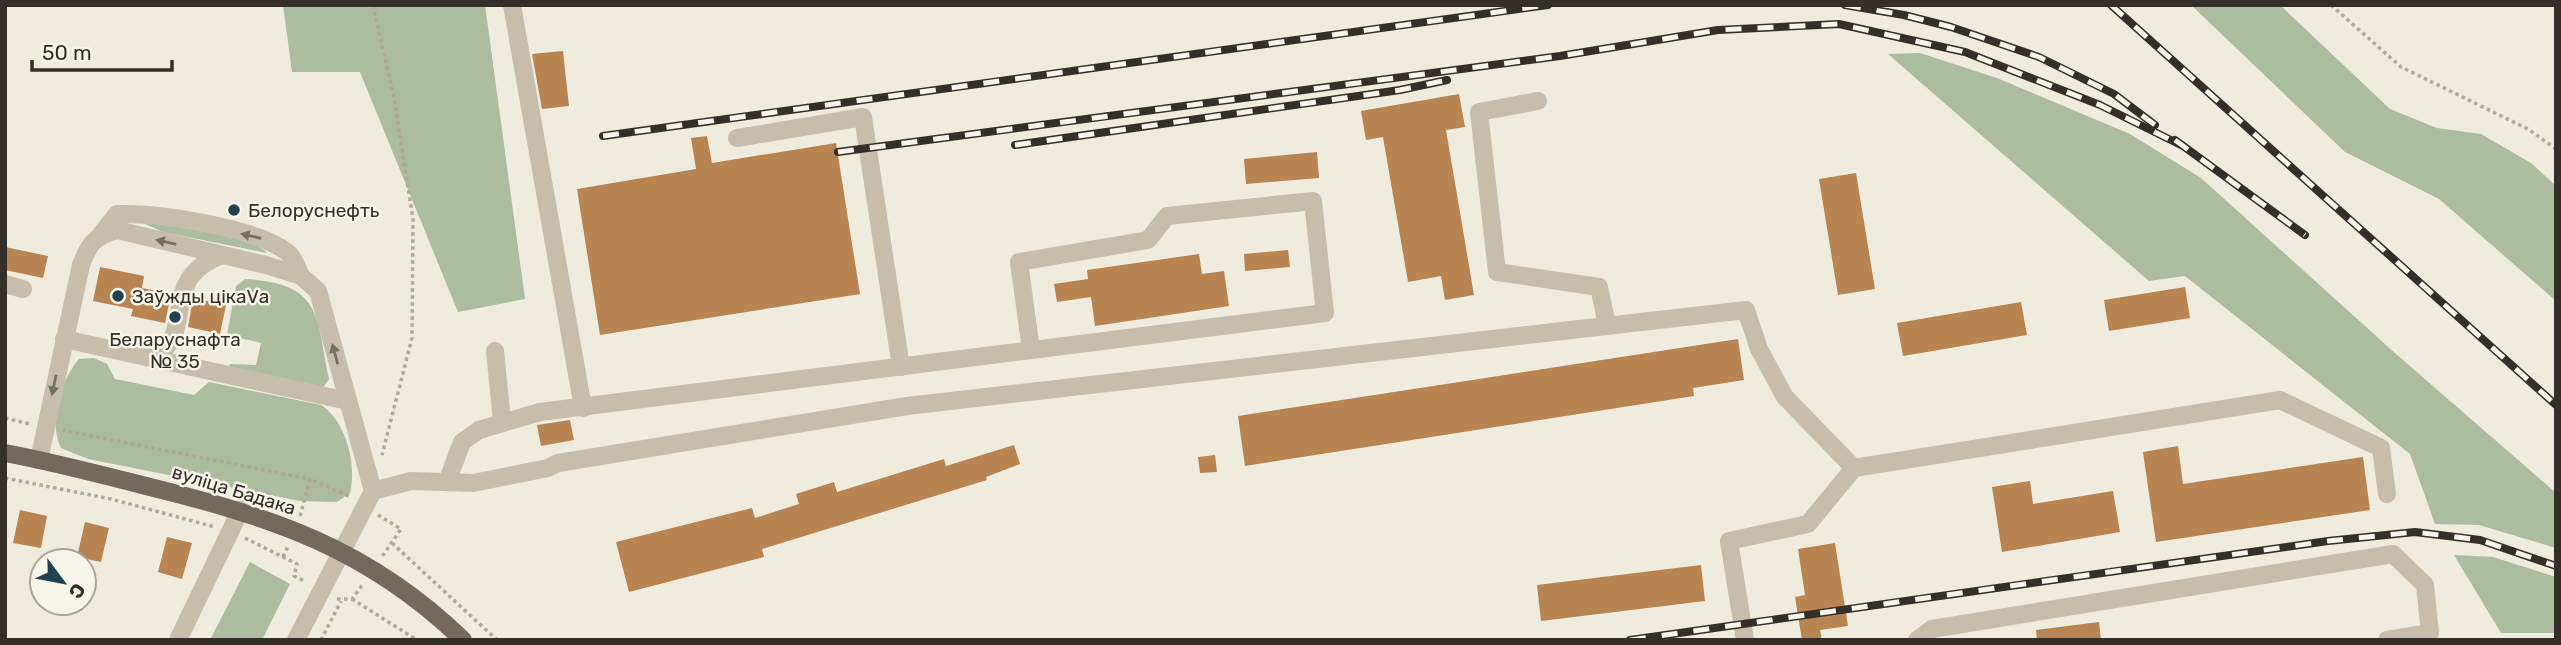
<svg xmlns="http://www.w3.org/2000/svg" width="2561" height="645" font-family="Rubik,sans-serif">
<rect width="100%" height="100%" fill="#efebdd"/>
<g fill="#abbc9f">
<path d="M283 5H485L525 299 458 312 360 72H292Z"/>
<path d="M2191 5H2280L2390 109 2437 128 2481 134 2531 163 2556 186V301L2439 199 2345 152Z"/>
<path d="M1920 53 1997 78 2130 134 2201 178 2396 354 2556 493V548L2479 525 2435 524 2410 454 2185 276 2149 281 1888 54Z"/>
<path d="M156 222C178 226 255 237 267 253L163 232 145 224Z"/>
<path d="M245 279C322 283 316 315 329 379L324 386 311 388 229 367 230 364 256 365 261 343 227 335 236 286Z"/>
<path d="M94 358 107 364 115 379 194 395 209 382 321 405C346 421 357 464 350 493L337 502 300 501 88 459 61 448C48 421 60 381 79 359Z"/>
<path d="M2454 555 2493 557 2556 577V633H2501Z"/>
<path d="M250 562 290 584 262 640H210Z"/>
</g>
<g fill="#b78452">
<path d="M563 51 569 106 542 109 532 54Z"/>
<path d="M1459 94 1465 127 1446 130 1474 295 1445 300 1441 276 1408 282 1383 137 1366 140 1361 111Z"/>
<path d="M707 136 712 163 836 143 860 294 600 335 577 189 696 169 691 138Z"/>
<path d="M1317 152 1319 178 1246 184 1244 159Z"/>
<path d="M1856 173 1875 289 1838 295 1819 179Z"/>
<path d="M5 247 48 256 43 278 5 270Z"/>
<path d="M1288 250 1290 267 1245 271 1244 254Z"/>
<path d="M1199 254 1202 274 1224 271 1229 306 1095 326 1091 297 1057 302 1054 284 1088 279 1087 270Z"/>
<path d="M100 267 144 276 142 288 171 294 165 323 131 316 133 309 93 301Z"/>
<path d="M2185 287 2190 318 2109 331 2104 300Z"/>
<path d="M193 298 226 305 220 334 188 327Z"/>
<path d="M2021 302 2027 335 1903 356 1897 323Z"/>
<path d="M1738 339 1744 380 1693 388 1694 396 1245 466 1238 416Z"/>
<path d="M570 420 574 440 541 446 537 425Z"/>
<path d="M1014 445 1020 464 986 477 987 480 762 549 764 557 629 592 616 542 752 508 755 518 799 504 796 494 834 482 837 492 944 459 946 466Z"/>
<path d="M2178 446 2183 484 2363 457 2370 510 2156 542 2143 452Z"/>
<path d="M1215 455 1217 472 1200 473 1198 457Z"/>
<path d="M2030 481 2033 504 2113 491 2120 532 2002 552 1992 487Z"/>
<path d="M20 510 47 516 41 548 13 543Z"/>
<path d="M85 522 109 528 101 562 77 557Z"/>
<path d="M167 537 192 543 182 579 158 572Z"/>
<path d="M1835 543 1848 626 1820 630 1822 640H1802L1795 597 1805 595 1798 549Z"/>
<path d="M1701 565 1705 601 1541 621 1537 585Z"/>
<path d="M2099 622 2101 640H2037L2036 630Z"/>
</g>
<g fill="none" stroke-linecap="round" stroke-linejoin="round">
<g stroke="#b1a895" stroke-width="3.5" stroke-dasharray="3.5 3.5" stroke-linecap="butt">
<path d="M373 5 394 98 413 219 412 338 382 455"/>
<path d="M2331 5 2401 67 2528 129 2556 149"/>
<path d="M5 418 30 424"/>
<path d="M62 430 310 479"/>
<path d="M5 478 111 499 215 527"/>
<path d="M378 515 401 529 381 558"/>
<path d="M300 516 310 479 351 497"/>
<path d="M245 538 297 564 294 576 306 582"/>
<path d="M392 543 497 640"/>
<path d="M283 557 288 546"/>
<path d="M337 599H352L363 584"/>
<path d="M352 599 417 640"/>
<path d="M321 640 341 601"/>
</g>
<g stroke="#c6bdaa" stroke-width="18">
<path d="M512 5 583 408"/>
<path d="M1538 101 1479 112 1497 272 1599 287 1607 325"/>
<path d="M737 138 863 117 901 367"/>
<path d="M101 234 117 214C159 213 254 227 287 252 294 257 297 268 301 276"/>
<path d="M5 284 23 289"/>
<path d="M64 339 348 401"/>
<path d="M495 351 502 421"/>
<path d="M153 358C199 332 156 280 222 255"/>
<path d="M39 460 81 265C89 244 94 236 117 230L266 265 301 276 318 291 373 491"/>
<path d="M447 482 462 442 479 430 540 412 1325 313 1313 201 1167 216 1148 240 1019 262 1031 350"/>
<path d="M178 640 241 509"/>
<path d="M296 640 373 491 411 481 473 483 548 468 558 463 907 406 1746 310 1759 349 1785 397 1854 468 2280 400 2381 448 2387 494"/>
<path d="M1745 640 1729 541 1808 524 1854 468"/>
<path d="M1917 640 1932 629 2393 554 2425 585 2430 633 2387 640"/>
</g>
<path stroke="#746a5c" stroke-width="18" d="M5 453C53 462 99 474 146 486 271 517 367 547 463 640"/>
<g stroke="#342f29" stroke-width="8">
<g id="rail">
<path d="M1845 5 1904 15 1951 27 2039 57 2114 94 2155 125"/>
<path d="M2111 5 2556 405"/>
<path d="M603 136 1548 5"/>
<path d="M2175 140 2305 235"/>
<path d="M1015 145 1400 90 1447 80"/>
<path d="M838 152 1560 56 1718 30 1839 24 1965 52 2100 105 2183 146"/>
<path d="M1630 640 2328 541 2415 532 2480 540 2556 566"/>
</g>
</g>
<use href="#rail" stroke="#f7f4e9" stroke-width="5" stroke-dasharray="16" stroke-linecap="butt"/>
</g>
<defs><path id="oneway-solid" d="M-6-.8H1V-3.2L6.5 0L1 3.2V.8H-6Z" transform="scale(1.75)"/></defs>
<g fill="#766f63">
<use href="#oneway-solid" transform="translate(251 236) rotate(-167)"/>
<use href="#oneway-solid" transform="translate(166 242) rotate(-167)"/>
<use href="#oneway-solid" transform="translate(335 354) rotate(-105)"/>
<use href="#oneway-solid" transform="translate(54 385) rotate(102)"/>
</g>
<g fill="#234251" stroke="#f7f4e9" stroke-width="2.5">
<circle cx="234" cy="210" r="7"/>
<circle cx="118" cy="296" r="7"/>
<circle cx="175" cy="317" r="7"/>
</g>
<g text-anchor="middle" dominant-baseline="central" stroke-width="5" stroke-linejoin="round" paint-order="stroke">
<g font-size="19" fill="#342f29" stroke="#f7f4e9" text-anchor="start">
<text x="248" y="210">Белоруснефть</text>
<text x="132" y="296">Заўжды цікаVа</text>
<text x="175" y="339" text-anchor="middle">Беларуснафта<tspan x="175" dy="22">№ 35</tspan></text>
</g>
<g font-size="19" fill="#342f29" stroke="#f7f4e9">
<text transform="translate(234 490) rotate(17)">вуліца Бадака</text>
</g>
</g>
<rect width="2561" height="645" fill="none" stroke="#342f29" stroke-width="14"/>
<g transform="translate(63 582) rotate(122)"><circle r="33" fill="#f7f4e9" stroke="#a9a59c" stroke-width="2"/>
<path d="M0-5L12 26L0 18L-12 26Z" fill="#234251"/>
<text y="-10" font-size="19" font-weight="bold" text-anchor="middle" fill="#342f29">С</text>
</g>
<path d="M32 60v10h140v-10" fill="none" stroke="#342f29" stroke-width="3.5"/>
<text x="42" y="60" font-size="21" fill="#342f29" stroke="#f7f4e9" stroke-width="5" paint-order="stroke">50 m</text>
</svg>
